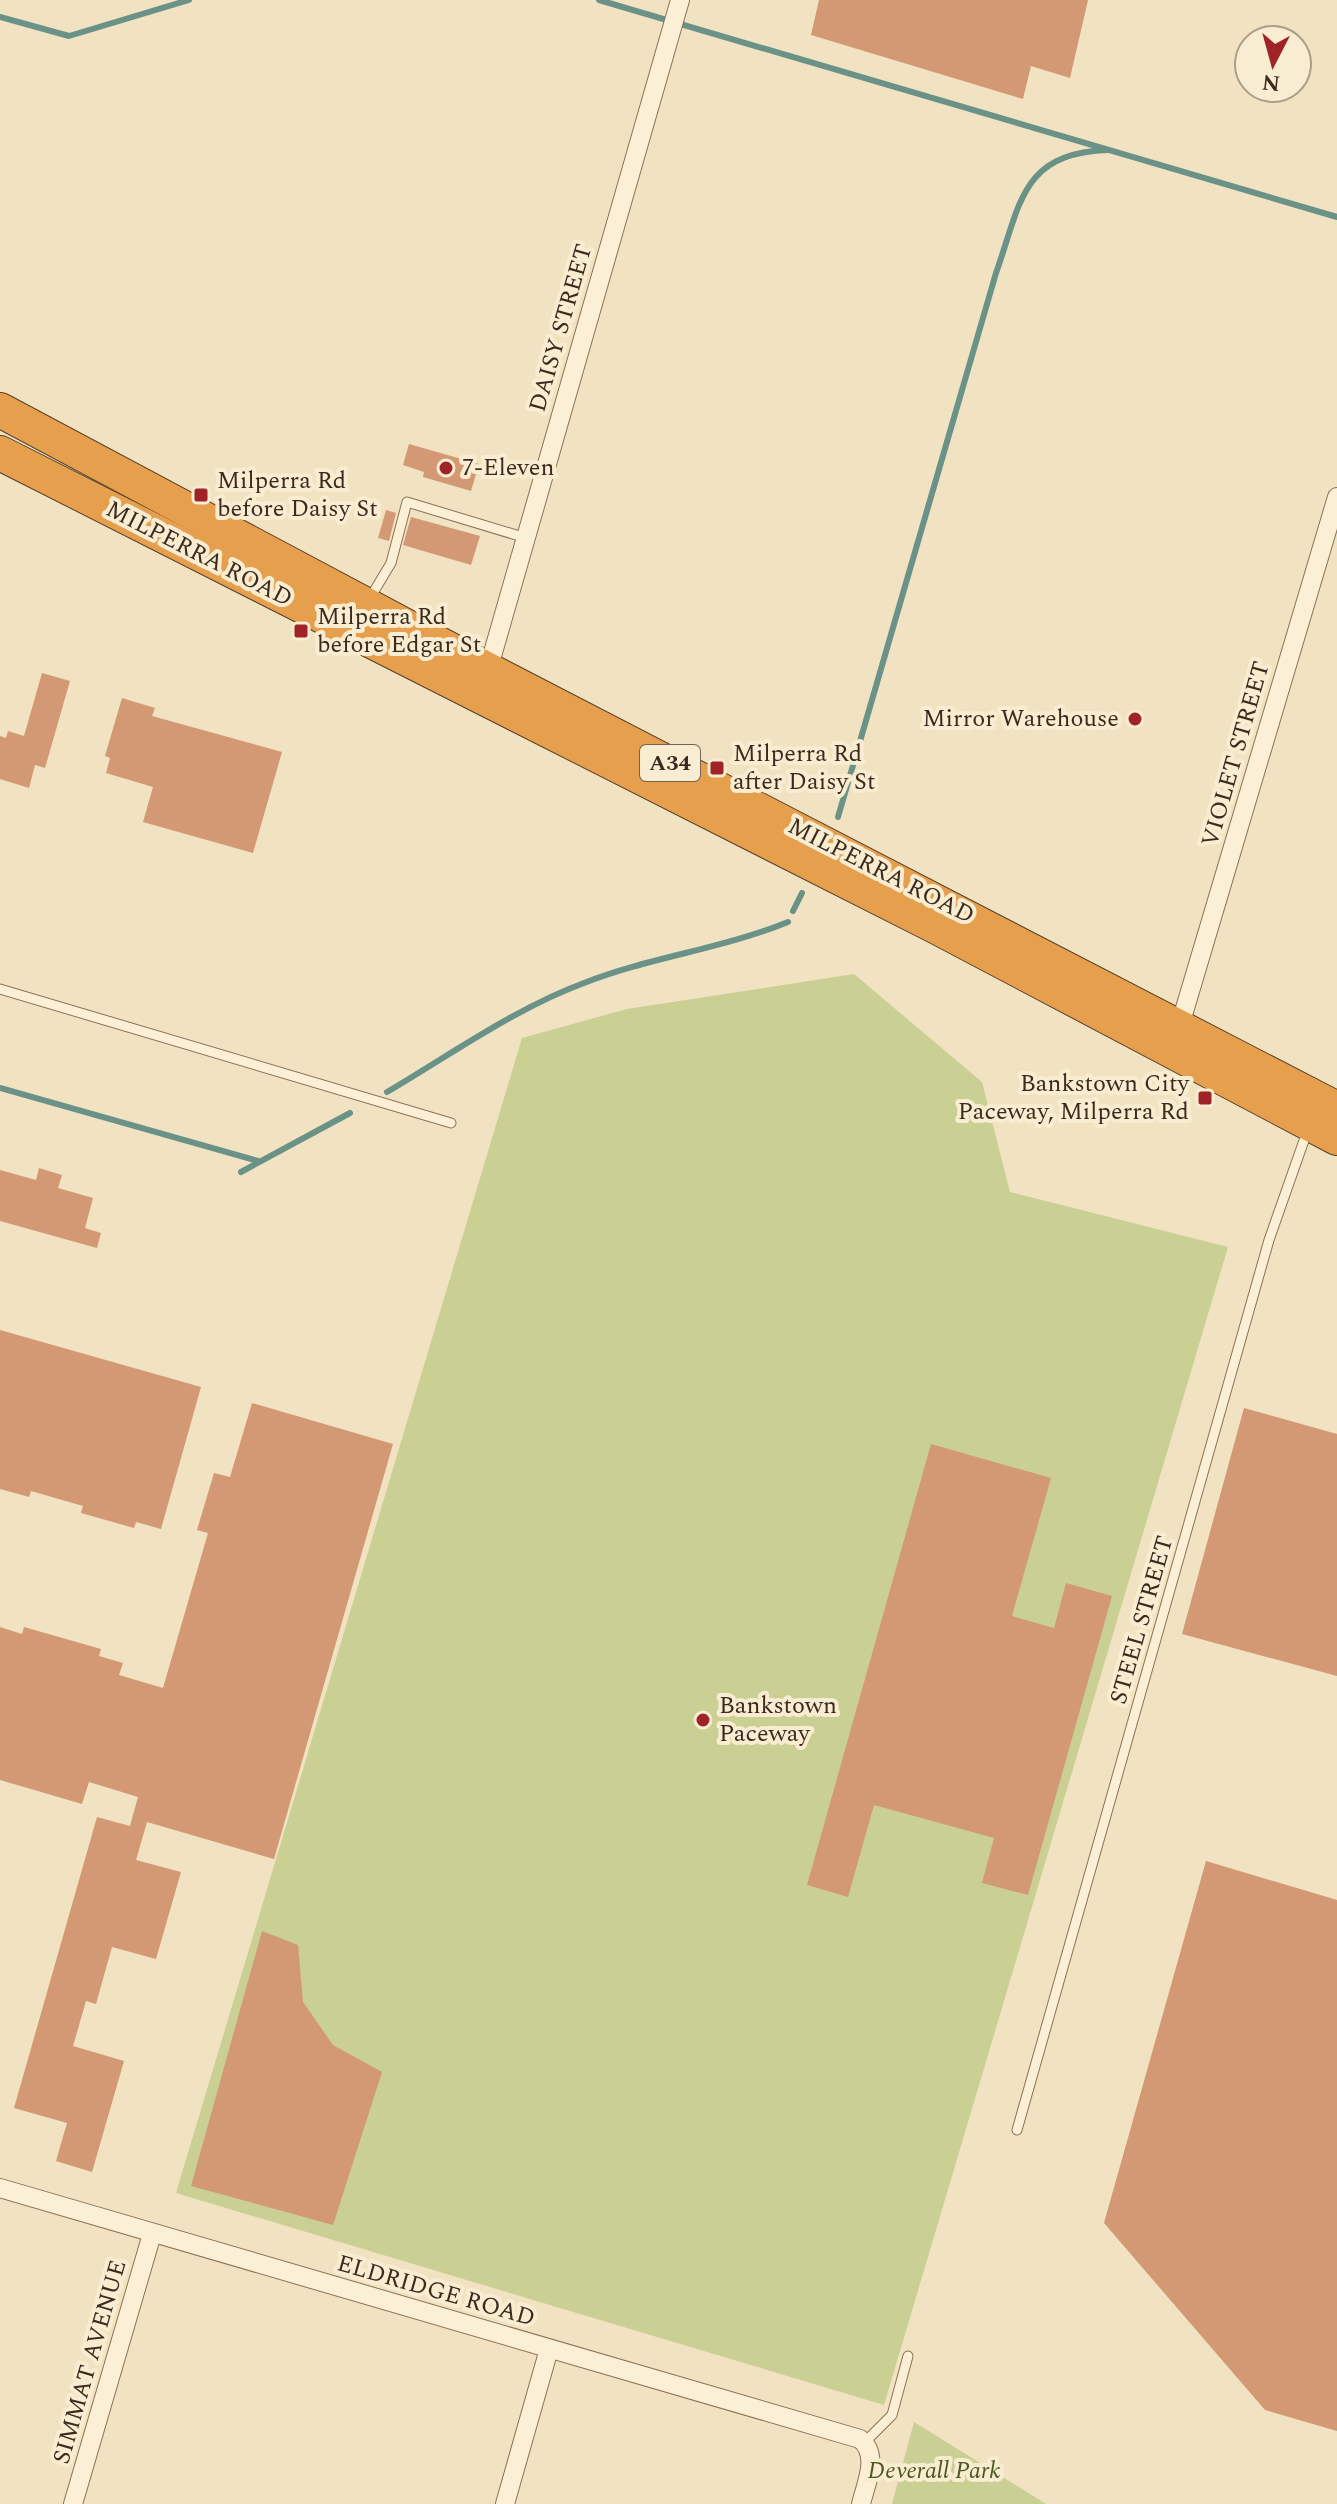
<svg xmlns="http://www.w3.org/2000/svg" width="1337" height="2504" font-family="Spectral,serif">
<rect width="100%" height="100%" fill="#f1e2c1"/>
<g fill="#cad094">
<path d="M854 974 982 1082 1010 1192 1228 1247 884 2405 176 2193 522 1038 627 1009Z"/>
<path d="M914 2422 1046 2504H892Z"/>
</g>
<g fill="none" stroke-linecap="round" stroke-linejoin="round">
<g stroke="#6a9287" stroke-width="6">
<path d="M599 0 1337 217"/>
<path d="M0 17 69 36 189 0"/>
<path d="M838 817 996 273C1021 203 1021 153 1108 150"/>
<path d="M793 911 802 893"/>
<path d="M0 1088 258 1161"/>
<path d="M387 1092C450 1055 514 1009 584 983 650 957 722 949 788 922"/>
<path d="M241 1172 350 1113"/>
</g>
</g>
<g fill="#d29974">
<path d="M819 0H1088L1070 78 1031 66 1023 99 811 35Z"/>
<path d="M409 444 479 464 471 491 423 477 424 472 403 465Z"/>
<path d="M386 510 396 513 389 541 378 538Z"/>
<path d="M411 517 480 536 471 565 403 545Z"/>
<path d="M42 673 70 681 45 768 35 765 29 788 0 779V736L6 738 8 731 24 736Z"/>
<path d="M122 698 155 708 152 716 282 752 253 853 143 822 153 787 106 773 110 758 105 756Z"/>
<path d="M39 1168 62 1175 58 1188 93 1198 85 1228 101 1233 97 1248 0 1221V1170L36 1180Z"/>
<path d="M0 1330 201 1387 161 1529 136 1522 134 1528 81 1513 83 1506 31 1491 29 1497 0 1489Z"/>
<path d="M252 1403 393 1444 274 1859 147 1822 136 1860 181 1872 156 1959 112 1947 96 2004 86 2001 73 2046 124 2061 92 2172 56 2161 67 2123 14 2108 97 1817 130 1826 138 1797 89 1782 82 1804 0 1780V1627L22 1634 24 1627 101 1649 99 1656 123 1663 119 1675 163 1688 208 1533 197 1530 214 1473 230 1477Z"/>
<path d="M1244 1408 1337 1434V1676L1182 1634Z"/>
<path d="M931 1444 1051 1478 1012 1616 1054 1628 1066 1583 1112 1596 1028 1895 982 1883 994 1838 874 1805 848 1897 807 1885Z"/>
<path d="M1206 1861 1337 1900V2431L1265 2410 1104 2223Z"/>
<path d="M262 1931 298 1945 303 2002 333 2045 382 2072 333 2225 191 2186Z"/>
</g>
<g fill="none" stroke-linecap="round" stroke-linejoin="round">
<g stroke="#8c7257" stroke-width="11">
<g id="lane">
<path d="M370 598 391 563 407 502 526 538"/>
<path d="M0 989 451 1123"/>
<path d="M1017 2130 1269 1240 1308 1129"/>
<path d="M865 2442 892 2415 908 2356"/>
</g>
</g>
<g stroke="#8c7257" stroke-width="20">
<g id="street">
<path d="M488 670 680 0"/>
<path d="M1180 1025 1337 497"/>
<path d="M0 2188 860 2439C880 2455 866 2483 861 2504"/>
<path d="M73 2504 152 2234"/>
<path d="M505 2504 549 2349"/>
</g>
</g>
<g stroke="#59402c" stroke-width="36">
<g id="highway">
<path d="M0 410 488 670 1337 1109"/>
<path d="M0 453 935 926 1337 1138"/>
</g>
</g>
<use href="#lane" stroke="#fbefd5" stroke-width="9"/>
<use href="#street" stroke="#fbefd5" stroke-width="18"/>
<use href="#highway" stroke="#e69f4c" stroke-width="34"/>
</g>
<g fill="#9f2327" stroke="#f8ecd1" stroke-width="3">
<circle cx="446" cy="468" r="8"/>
<rect x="193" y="487" width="16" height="16" rx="4"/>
<rect x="293" y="623" width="16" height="16" rx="4"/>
<circle cx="1135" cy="719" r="8"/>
<rect x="709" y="760" width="16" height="16" rx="4"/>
<rect x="1197" y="1090" width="16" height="16" rx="4"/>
<circle cx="703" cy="1720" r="8"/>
</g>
<g text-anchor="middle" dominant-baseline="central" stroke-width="8" stroke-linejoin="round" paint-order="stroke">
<rect fill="#f8ecd1" stroke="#746453" stroke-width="2" x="640" y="745" width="60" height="36" rx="6"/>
<g font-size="22" font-weight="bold" fill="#3b2a1d">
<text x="670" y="763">A34</text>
</g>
<g font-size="24" fill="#3b2a1d" stroke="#f8ecd1">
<text transform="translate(561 328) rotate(-74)">DAISY STREET</text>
<text transform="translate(199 554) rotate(27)">MILPERRA ROAD</text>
<text transform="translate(1236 754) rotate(-74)">VIOLET STREET</text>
<text transform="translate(881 871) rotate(27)">MILPERRA ROAD</text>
<text transform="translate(1142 1620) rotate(-74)">STEEL STREET</text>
<text transform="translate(436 2291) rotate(16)">ELDRIDGE ROAD</text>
<text transform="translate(90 2362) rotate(-74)">SIMMAT AVENUE</text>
</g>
<g font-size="24" fill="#3b2a1d" stroke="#f8ecd1" text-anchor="start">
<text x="462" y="468">7-Eleven</text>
<text x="217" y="481">Milperra Rd<tspan x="217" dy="28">before Daisy St</tspan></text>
<text x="317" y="617">Milperra Rd<tspan x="317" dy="28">before Edgar St</tspan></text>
<text x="1119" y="719" text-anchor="end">Mirror Warehouse</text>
<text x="733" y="754">Milperra Rd<tspan x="733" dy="28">after Daisy St</tspan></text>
<text x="1189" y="1084" text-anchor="end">Bankstown City<tspan x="1189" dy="28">Paceway, Milperra Rd</tspan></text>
<text x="719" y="1706">Bankstown<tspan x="719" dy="28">Paceway</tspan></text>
</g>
<g font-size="24" font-style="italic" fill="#4c5822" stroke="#f8ecd1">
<text x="934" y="2471">Deverall Park</text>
</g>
</g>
<g transform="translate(1273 64) rotate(186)"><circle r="38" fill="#f8ecd1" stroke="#ac9e89" stroke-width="2"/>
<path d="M0-6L14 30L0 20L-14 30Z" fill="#9f2327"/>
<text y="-12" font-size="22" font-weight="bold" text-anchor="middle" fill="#3b2a1d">N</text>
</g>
</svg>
